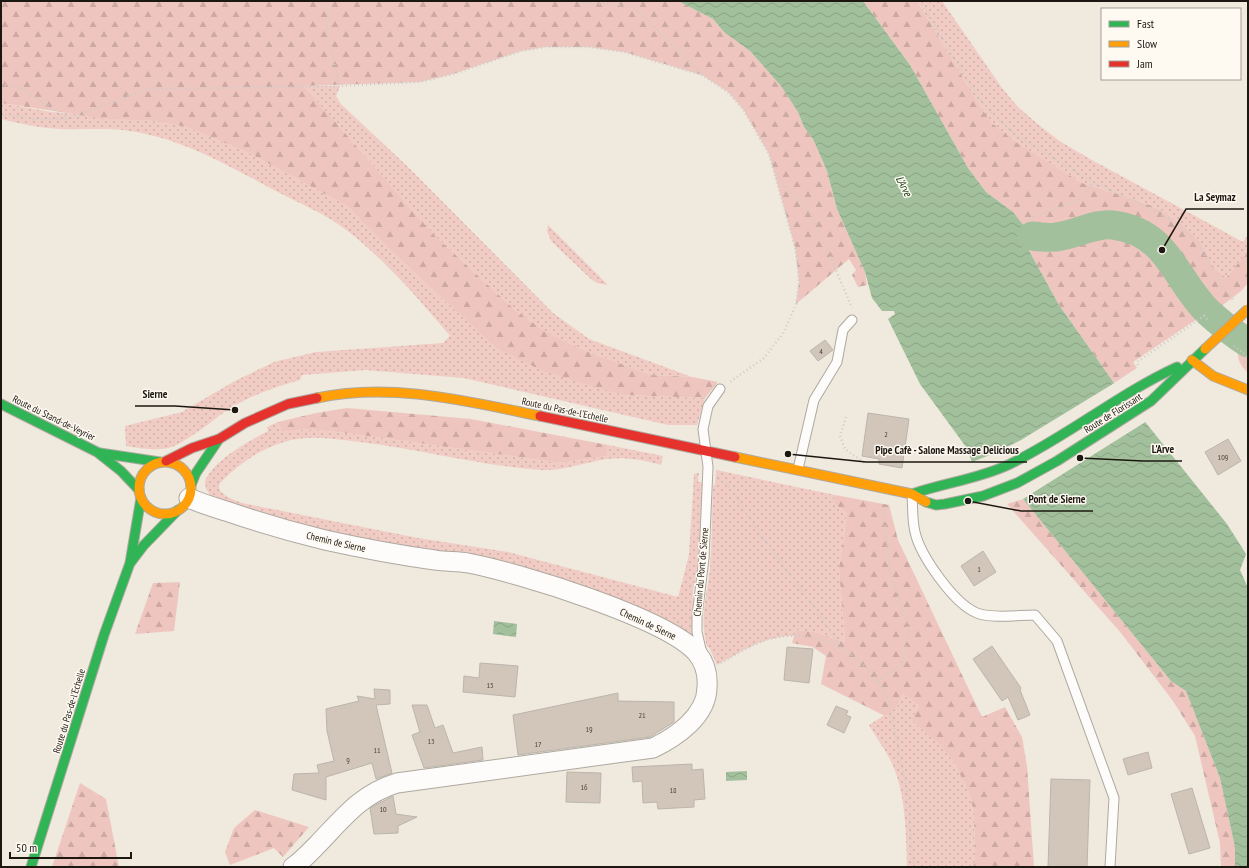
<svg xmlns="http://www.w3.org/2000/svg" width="1249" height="868" font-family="'PT Sans Narrow',sans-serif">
<defs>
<pattern id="grass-dots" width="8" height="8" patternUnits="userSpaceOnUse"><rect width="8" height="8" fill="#f1ccc5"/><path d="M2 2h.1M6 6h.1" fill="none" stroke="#ceaea8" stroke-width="1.8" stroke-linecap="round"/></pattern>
<pattern id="forest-firs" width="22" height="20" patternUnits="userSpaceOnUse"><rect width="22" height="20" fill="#efc6bf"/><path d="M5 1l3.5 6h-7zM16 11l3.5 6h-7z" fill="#cca9a3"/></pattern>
<pattern id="water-waves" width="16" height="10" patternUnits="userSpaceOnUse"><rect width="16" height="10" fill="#a2c09c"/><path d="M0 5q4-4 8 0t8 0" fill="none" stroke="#8ba485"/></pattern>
</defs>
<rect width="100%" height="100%" fill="#efe9de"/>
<g fill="url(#grass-dots)">
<path d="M917 1H942L1002 88 1018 107 1040 126 1061 142 1090 159 1243 242 1248 235V251L1226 278 1213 266 1200 241 1182 224 1159 209 1134 199 1082 183 1013 141 992 123 979 106Z"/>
<path d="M304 86H340L336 96 341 104 409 168 553 313 589 339 692 377 651 375 576 347 543 330 515 310 434 235Z"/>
<path d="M1 103 51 112 153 121 187 127 251 154 347 206 391 251 495 347 623 395 705 398 697 425H668L464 378 365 370 302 375 300 380C275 387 249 396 227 410 213 420 183 445 168 448 154 451 140 448 126 446L125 426 182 412 233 382 274 362 316 352 443 343 450 336C419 299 387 262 349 232 328 215 301 204 278 192 232 168 188 141 136 132 111 127 86 130 61 129 41 128 20 124 1 119Z"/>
<path d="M548 225 608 285 597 283 591 279 552 242 547 232Z"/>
<path d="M278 422 282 432 306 429 346 433 562 463 606 456 608 445 663 456 661 465C644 460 625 457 607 459 586 462 564 471 542 470 481 466 421 449 360 442 337 439 314 435 291 440 265 446 240 462 222 481 211 492 234 500 242 503L418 538 508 552 678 597 689 555 694 474 699 473 698 482H702L699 560 693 590 692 640 402 548 302 528 213 498C208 493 202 485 207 477 218 458 249 441 268 431L267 427Z"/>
<path d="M716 470 835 495 834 503 847 514 839 568 845 642 814 632 796 630 794 636C765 635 741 652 717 665L709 647H707C699 615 707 599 710 568 712 541 712 513 713 486L715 484Z"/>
<path d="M903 694 919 706 911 720 940 745 954 762 969 793 974 813 975 860 973 867H907C906 835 906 798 894 768 888 753 877 739 869 725L897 707Z"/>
</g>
<g fill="url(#forest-firs)">
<path d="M1 1H678L713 19 724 32 750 51 781 86 798 112 804 127 813 139 827 171 837 209 865 272 867 285 858 287 852 275 856 270 849 259 796 304 799 282 795 247 769 154 743 109 728 92 702 75 624 52 589 47H545L521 51 453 74 420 82 304 86 434 235 515 310 543 330 576 347 651 375 692 377 718 382 705 398 623 395 543 371 495 347 391 251 347 206 251 154 187 127 153 121 99 118 1 103Z"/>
<path d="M863 1H917L979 105 992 123 1014 141 1082 183 1134 199 1159 209 1182 224 1200 241 1213 266 1226 278 1248 251V283L1241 291 1209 316 1206 313 1133 362 1137 368 1114 383 1059 305 1027 247 1032 236 1013 212 986 192 968 168 910 65Z"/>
<path d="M1248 335V373C1234 360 1235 348 1248 335Z"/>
<path d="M347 408 471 419 608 445 606 456 562 463 346 433 306 429 282 432 278 422 316 413Z"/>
<path d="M835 495 889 505 898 540 982 717 1005 707 1022 737 1027 766 1034 867H973L975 860 974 813 969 793 954 762 940 745 911 720 919 706 903 694 897 707 885 716 821 684 826 656 813 647 792 643 796 630 814 632 845 642 839 568 847 514 834 503Z"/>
<path d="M1023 499 1171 681 1186 691 1220 778 1235 847V867H1221L1220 843 1195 736 1173 701 1121 633 1007 504Z"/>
<path d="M180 582 174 631 135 634 153 583Z"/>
<path d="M80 783 106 799 119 867H52Z"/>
<path d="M255 810 309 827 283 857 274 848 230 865 225 852 234 828Z"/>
</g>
<g fill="url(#water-waves)">
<path d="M678 1H863L910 65 968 168 986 192 1013 212 1032 236 1027 247 1059 305 1114 383 1227 524 1246 554 1240 570 1248 588V867H1235V847L1220 778 1186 691 1171 681 1023 499 972 462 966 447 920 384 888 319 895 314 894 311H882L872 298 865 272 837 209 827 171 813 139 804 127 798 112 781 86 750 51 724 32 713 19Z"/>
<path d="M494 621 517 624 516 637 493 634Z"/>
<path d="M747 771V780L726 781V772Z"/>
</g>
<path fill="#efe9de" d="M1116 382 1147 421 1023 499 1021 500 970 463 999 451 1021 440Z"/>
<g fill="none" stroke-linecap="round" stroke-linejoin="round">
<path stroke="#a2c09c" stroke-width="29" d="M1032 236C1040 237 1049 238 1056 237 1075 235 1094 223 1113 225 1168 232 1175 279 1207 311 1219 322 1234 334 1248 343"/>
</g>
<g fill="#d2c5b9" stroke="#bbb5ae">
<path d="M825 340 833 350 818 361 810 351Z"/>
<path d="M868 413 909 419 902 468 879 464V459L862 456Z"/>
<path d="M1228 439 1241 461 1218 475 1205 452Z"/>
<path d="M983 551 996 572 974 586 961 566Z"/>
<path d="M992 646 1021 688 1020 690 1030 715 1018 720 1008 697 1002 701 973 659Z"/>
<path d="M787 647 813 649 809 683 784 680Z"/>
<path d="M480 663 518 666 515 697 463 692 464 676 479 678Z"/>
<path d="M374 689 390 690V704L376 705 392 773 376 779 372 763 326 777V800L292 790 294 774 319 773 317 765 334 761 327 731 326 709 359 701 357 696 375 699Z"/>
<path d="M618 693V701L674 702V722L650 737 518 755 513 715Z"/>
<path d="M412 705H427L435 728 443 725 453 753 482 747 483 760 424 768 412 735 420 732Z"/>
<path d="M836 706 848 711 846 715 851 717 844 733 827 725Z"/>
<path d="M1148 752 1152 768 1128 775 1123 759Z"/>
<path d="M692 764V770L703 769 705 799 694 800V807L658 809 657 802 643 803 642 781 633 782 632 767Z"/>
<path d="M567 772 601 773 600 803 566 802Z"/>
<path d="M1051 779 1090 780 1087 867H1048Z"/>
<path d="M1192 788 1210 848 1189 854 1171 794Z"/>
<path d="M393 796 396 814 417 817 398 826V833L374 834 370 808Z"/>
</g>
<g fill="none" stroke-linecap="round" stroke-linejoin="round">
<g stroke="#aea9a0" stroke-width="11">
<g id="lane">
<path d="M798 469 814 400 837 362 843 330 852 320"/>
<path d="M912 495C913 508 912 520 915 532 920 555 954 604 977 613 991 619 1019 615 1035 615L1057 641 1114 798 1110 867"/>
<path d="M702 654 697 632V616L704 558 708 467 703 429 708 406 720 389"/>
</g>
</g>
<g stroke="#aea9a0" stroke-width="21">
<path id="street" d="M189 498C202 504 216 508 229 512 261 523 292 532 325 540 361 548 398 555 435 560 446 562 457 561 468 563 516 572 667 618 697 653 705 663 708 675 707 687 707 716 676 737 653 748L397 783C361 794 343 818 318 844 310 852 302 861 293 867"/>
</g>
<g stroke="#aea9a0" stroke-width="11">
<g id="fast">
<path d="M1 404 97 452 121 471 139 490"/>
<path d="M100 453 160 462"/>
<path d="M191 485 196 473 219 439"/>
<path d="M912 494C944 483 978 479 1008 465 1067 437 1118 394 1177 367"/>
<path d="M926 502 936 505 945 504 983 496 1017 483 1057 461 1151 401 1205 349"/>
<path d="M131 562 144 545 178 510"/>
<path d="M31 867 104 635 130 563 141 498"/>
</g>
</g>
<g stroke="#aea9a0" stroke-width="11">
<g id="slow">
<path d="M1192 360 1213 376 1248 390"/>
<path d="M317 398C391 382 466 401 540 416"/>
<path d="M735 457 912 494 926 502"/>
<circle cx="165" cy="488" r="26"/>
</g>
</g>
<g stroke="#aea9a0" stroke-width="11">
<g id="jam">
<path d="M540 416 735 457"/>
<path d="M166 461 192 448 219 439 245 423 288 404 317 398"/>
</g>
</g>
<g stroke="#cfccc9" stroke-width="2.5" stroke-dasharray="1 3" stroke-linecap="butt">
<path d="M328 1 327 36 340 86"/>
<path d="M563 1 633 6 701 73"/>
<path d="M920 1 971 86 988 109 1001 122 1016 135 1093 182 1144 206 1174 222 1199 244 1220 283 1233 300"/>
<path d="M1 84 20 88 69 119 147 89 340 86 420 82 453 74 521 51 545 47H589L624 52 702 75 728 92 743 109 769 154 795 247 798 266 799 283 796 304 784 332 764 358 730 382"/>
<path d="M1 114 36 119H68"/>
<path d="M777 178 813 216 852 308"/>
<path d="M1029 219 1078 200 1093 183"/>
<path d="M1234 346 1248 357"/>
<path d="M1247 356 1243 362 1248 366"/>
<path d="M1138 365 1137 362 1204 316 1209 321"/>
<path d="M846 417 840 436 845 449 866 464"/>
<path d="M719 479C732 485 739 503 747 515 778 559 812 602 841 647"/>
<path d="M721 663C736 655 753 643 770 639 821 625 870 657 889 703L908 796 913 867"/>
<path d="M877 681 902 664 909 629 890 572 883 507"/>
</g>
<use href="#lane" stroke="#fdfcfa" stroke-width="9"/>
<use href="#street" stroke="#fdfcfa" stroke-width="19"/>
<use href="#fast" stroke="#30b455" stroke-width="9"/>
<use href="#slow" stroke="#ff9f0a" stroke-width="9"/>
<use href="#jam" stroke="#e5322d" stroke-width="9"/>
<g stroke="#aea9a0" stroke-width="11" stroke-linecap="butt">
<path id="slow-bridge" d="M1205 349 1248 309"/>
</g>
<use href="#slow-bridge" stroke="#ff9f0a" stroke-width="9"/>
</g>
<g text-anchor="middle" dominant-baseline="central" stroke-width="3" stroke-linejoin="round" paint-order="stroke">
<g font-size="8" fill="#4a433b">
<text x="821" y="351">4</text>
<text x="886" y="434">2</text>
<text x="1223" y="457">109</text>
<text x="979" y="569">1</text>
<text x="490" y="685">15</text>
<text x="642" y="715">21</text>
<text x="589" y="729">19</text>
<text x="431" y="741">13</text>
<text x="538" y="744">17</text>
<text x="377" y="750">11</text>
<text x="348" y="760">9</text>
<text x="584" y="787">16</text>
<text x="673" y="790">18</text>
<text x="383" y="809">10</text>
</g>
<g font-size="10" fill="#1c1811" stroke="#fef9f1">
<text transform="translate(565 410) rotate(12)">Route du Pas-de-l'Echelle</text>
<text transform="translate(1113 413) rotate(-32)">Route de Florissant</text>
<text transform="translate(54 418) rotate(26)">Route du Stand-de-Veyrier</text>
<text transform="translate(336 542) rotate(13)">Chemin de Sierne</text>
<text transform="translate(701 572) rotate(-85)">Chemin du Pont de Sierne</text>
<text transform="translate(648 624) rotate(25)">Chemin de Sierne</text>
<text transform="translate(69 711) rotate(-73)">Route du Pas-de-l'Echelle</text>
</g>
<g font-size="11" font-style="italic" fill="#104013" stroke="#fef9f1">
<text transform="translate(904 186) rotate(62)">L'Arve</text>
</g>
</g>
<path fill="none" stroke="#1c1811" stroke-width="1.5" d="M1162 250L1186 209H1244M235 410L175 406H135M1080 458L1143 461H1182M788 454L866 462H1027M968 501L1021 511H1093"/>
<g fill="#1c1811" stroke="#fef9f1" stroke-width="1.5">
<circle cx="1162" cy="250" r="4"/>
<circle cx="235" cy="410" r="4"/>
<circle cx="1080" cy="458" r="4"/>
<circle cx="788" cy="454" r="4"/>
<circle cx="968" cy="501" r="4"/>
</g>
<g font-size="11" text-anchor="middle" font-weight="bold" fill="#1c1811" stroke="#fef9f1" stroke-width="3" stroke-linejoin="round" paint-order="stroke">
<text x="1215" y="201">La Seymaz</text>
<text x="155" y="398">Sierne</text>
<text x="1163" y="453">L'Arve</text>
<text x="947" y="454">Pipe Cafè - Salone Massage Delicious</text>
<text x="1057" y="503">Pont de Sierne</text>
</g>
<rect width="1249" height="868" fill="none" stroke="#1c1811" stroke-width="4"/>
<rect x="1101" y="8" width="140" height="72" fill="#fef9f1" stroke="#a49f97"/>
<rect x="1109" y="21" width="20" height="6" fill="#30b455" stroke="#a49f97"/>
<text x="1137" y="28" font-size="12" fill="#1c1811">Fast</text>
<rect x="1109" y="41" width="20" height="6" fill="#ff9f0a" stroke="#a49f97"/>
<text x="1137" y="48" font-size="12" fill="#1c1811">Slow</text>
<rect x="1109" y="61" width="20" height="6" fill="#e5322d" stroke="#a49f97"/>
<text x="1137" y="68" font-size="12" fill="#1c1811">Jam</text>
<path d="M10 852v6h121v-6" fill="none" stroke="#1c1811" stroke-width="2"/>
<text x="16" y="852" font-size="12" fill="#1c1811" stroke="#fef9f1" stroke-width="3" paint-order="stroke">50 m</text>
</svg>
